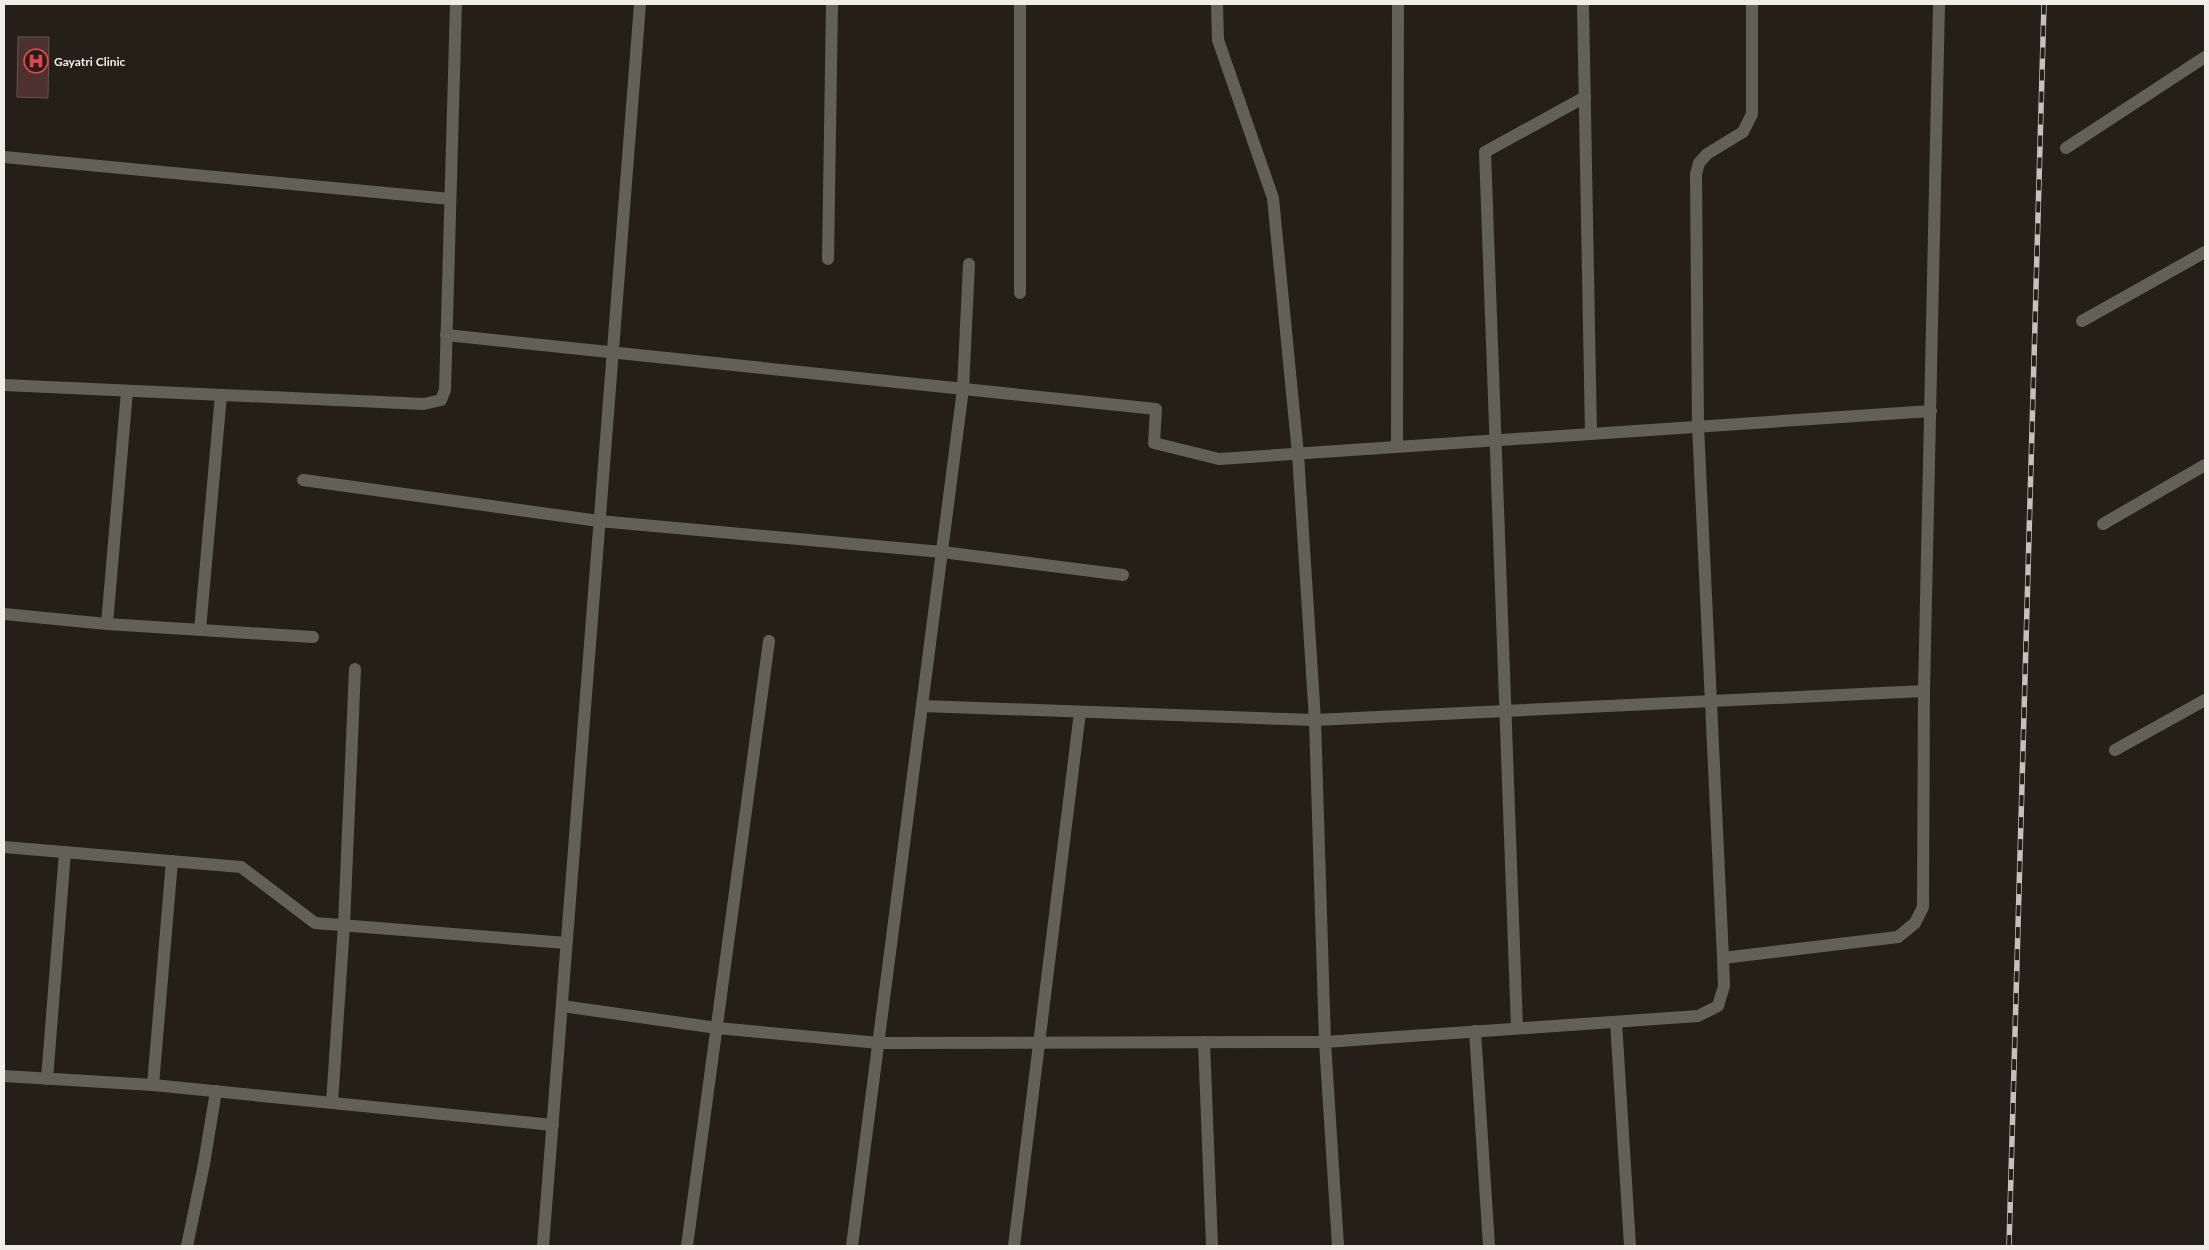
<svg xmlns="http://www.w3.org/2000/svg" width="2209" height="1250" font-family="Lato,sans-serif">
<rect width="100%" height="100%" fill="#242017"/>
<path fill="#4c312f" stroke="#635654" d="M18 37H49L48 98 17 97Z"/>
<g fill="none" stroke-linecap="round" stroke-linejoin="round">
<g stroke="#636055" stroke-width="12">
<path d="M1217 4 1218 40 1273 198 1298 454 1315 720 1325 1042 1338 1246"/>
<path d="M1583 4 1591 434"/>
<path d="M2066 148 2205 57"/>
<path d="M4 157 450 199"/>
<path d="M828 259 832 4"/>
<path d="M1020 293V4"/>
<path d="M2082 321 2205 252"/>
<path d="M446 335 1156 409 1154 443 1219 459 1931 411"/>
<path d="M4 385 424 404 441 400 445 390 456 4"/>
<path d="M1397 446 1398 4"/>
<path d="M303 480 599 521 942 552 1123 575"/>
<path d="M2103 524 2205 465"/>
<path d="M4 614 107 624 313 637"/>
<path d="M107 624 127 391"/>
<path d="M200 630 221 395"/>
<path d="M922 706 1315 720 1924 691"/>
<path d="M2115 750 2205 700"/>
<path d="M4 847 241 867 315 923 566 943"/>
<path d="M1723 958 1898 937 1915 923 1923 907 1924 691 1939 4"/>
<path d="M562 1006 717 1028 879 1043 1325 1042 1698 1016 1718 1006 1724 986 1723 958 1698 426 1696 174 1699 163 1707 154 1743 132 1752 114V4"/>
<path d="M1616 1022 1630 1246"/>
<path d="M1517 1028 1485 152 1585 97"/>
<path d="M1475 1031 1489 1246"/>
<path d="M1204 1042 1212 1246"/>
<path d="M4 1076 153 1085 553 1125"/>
<path d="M47 1079 65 852"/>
<path d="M153 1085 172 861"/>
<path d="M332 1103 344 925 355 669"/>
<path d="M187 1246 204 1164 216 1091"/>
<path d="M543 1246 640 4"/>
<path d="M687 1246 769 641"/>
<path d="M852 1246 963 389 969 264"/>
<path d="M1014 1246 1080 712"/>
</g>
<g stroke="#c5c2bb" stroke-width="5.5">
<path id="rail" d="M2009 1246 2044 4"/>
</g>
<use href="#rail" stroke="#242017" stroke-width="4" stroke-dasharray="11" stroke-linecap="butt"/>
</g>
<defs>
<g id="hospital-ring" transform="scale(1.25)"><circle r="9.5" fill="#242017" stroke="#e0444e" stroke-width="1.5"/><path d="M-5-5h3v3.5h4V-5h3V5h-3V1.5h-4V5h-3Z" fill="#e0444e"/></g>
</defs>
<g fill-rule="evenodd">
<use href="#hospital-ring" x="36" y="61"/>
</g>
<g text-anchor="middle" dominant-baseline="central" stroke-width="4" stroke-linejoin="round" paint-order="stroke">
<g font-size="12" font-weight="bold" fill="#f0ede7" stroke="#242017" text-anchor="start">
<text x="54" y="61">Gayatri Clinic</text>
</g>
</g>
<rect width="2209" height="1250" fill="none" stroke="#f0ede7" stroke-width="10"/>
</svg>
